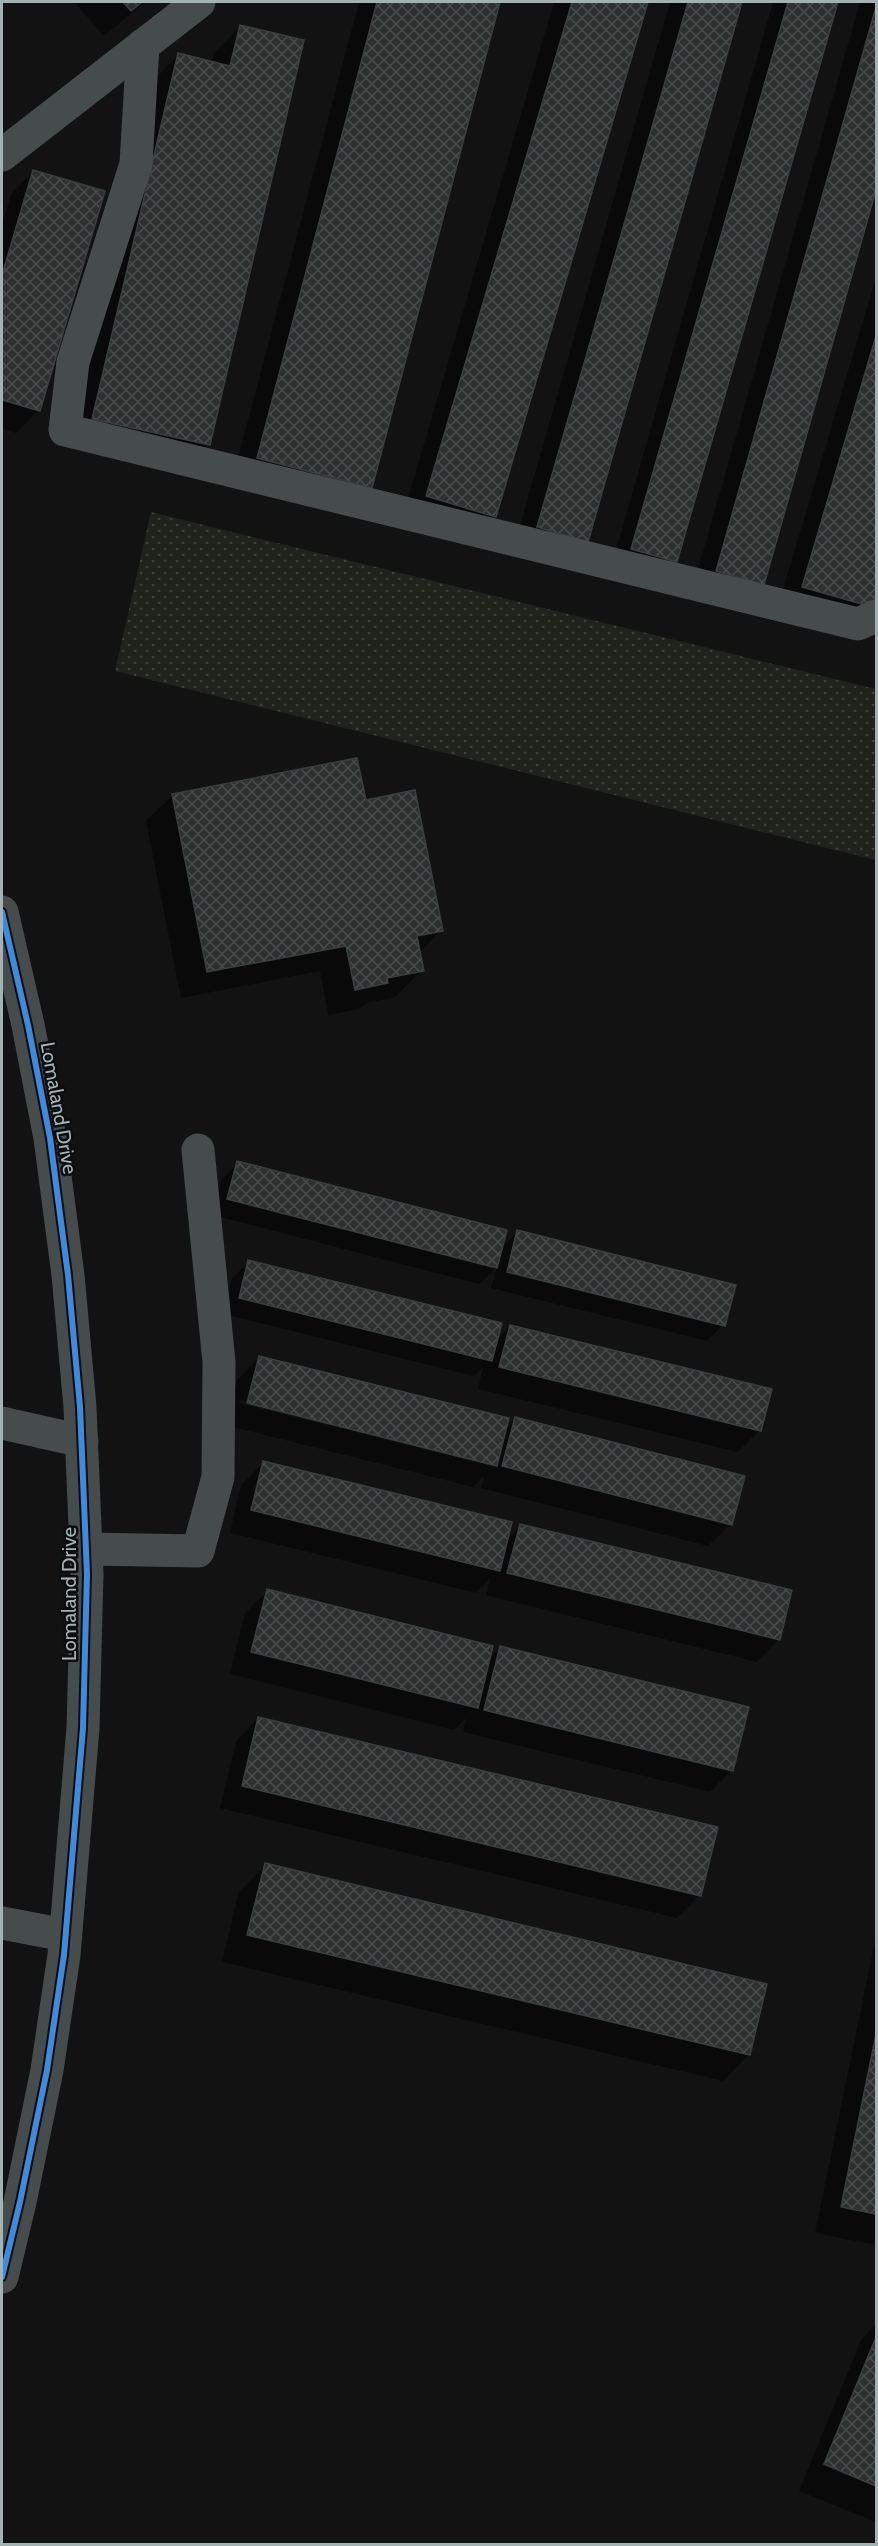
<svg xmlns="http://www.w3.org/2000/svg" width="878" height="2546" font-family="Cabin,sans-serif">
<defs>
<pattern id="grass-dots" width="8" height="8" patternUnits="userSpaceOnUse" patternTransform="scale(1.5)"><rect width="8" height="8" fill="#20221c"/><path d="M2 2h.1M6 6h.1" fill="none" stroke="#3d403b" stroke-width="1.8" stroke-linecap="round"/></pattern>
<pattern id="building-cross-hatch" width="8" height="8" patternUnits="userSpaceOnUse" patternTransform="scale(1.5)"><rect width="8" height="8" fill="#2e3030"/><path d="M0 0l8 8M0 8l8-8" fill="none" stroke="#494c4c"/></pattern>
</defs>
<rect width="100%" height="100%" fill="#121212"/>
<path fill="url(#grass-dots)" d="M151 512 876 689V860L115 671Z"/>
<g fill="#0007" fill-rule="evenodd">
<path d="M74 2H145L104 36Z"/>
<path d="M359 2H498L370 487 344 513 231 484Z"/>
<path d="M554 2H646L495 516 468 542 401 522Z"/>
<path d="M670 2H740L586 541 512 553Z"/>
<path d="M773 2H837L676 562 654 584 610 571Z"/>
<path d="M860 2H876V185L763 584 690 597Z"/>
<path d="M240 27 208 444 182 471 67 445 152 82 178 55 211 63 214 53Z"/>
<path d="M33 172 39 410 16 433 2 428V226L11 194Z"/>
<path d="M876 277V587L871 607 776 613Z"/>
<path d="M173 795 365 802 441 930 419 953 422 970 395 997 367 1003 360 1009 328 1015 320 971 181 998 146 821Z"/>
<path d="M238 1163 500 1249 517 1232 723 1325 707 1341 491 1288 497 1267 479 1284 212 1215 222 1179Z"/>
<path d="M249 1262 495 1341 510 1327 760 1430 738 1452 478 1389 483 1367 474 1376 224 1314 232 1278Z"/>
<path d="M259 1357 504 1431 516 1419 731 1524 708 1546 481 1488 484 1476 473 1487 225 1425 237 1380ZM240 1400 482 1460V1463L239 1403Z"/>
<path d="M263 1463 506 1540 521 1525 779 1639 757 1662 486 1595 490 1578 476 1593 230 1533 241 1485Z"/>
<path d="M267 1591 488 1659 500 1648 732 1770 710 1792 463 1732 466 1718 454 1730 230 1674 245 1613Z"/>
<path d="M258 1718 699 1896 677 1918 220 1808 236 1741Z"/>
<path d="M266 1865 749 2054 723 2081 222 1962 239 1891Z"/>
<path d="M876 1936V2245L815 2233Z"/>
<path d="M876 2324V2522L799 2491 861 2340Z"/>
</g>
<g fill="url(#building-cross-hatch)" stroke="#3a3e3e" stroke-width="1.5">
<path d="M123 2H142L131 11Z"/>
<path d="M377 2H500L372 488 257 458Z"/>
<path d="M572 2H648L496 517 426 496Z"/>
<path d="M688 2H742L588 542 537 527Z"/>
<path d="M788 2H838L677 562 631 549Z"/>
<path d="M876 7V190L764 585 716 571Z"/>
<path d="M240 25 304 40 210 445 92 419 178 53 230 66Z"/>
<path d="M33 170 105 191 40 411 2 400V275Z"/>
<path d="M876 336V592L872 607 802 587Z"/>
<path d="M357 758 366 800 415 790 443 931 417 936 424 971 387 978 388 983 355 990 346 946 207 972 172 794Z"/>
<path d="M237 1161 507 1230 497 1268 227 1199Z"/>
<path d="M517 1230 736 1285 725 1326 507 1272Z"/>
<path d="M248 1260 502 1323 492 1361 239 1298Z"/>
<path d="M510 1325 772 1389 761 1431 499 1367Z"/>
<path d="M259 1356 509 1418 497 1466 247 1403Z"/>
<path d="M515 1417 745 1476 732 1525 502 1466Z"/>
<path d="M263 1461 512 1522 500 1571 251 1510Z"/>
<path d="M520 1524 792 1590 780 1640 507 1573Z"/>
<path d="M267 1589 493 1646 478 1708 251 1652Z"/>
<path d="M500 1646 749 1707 733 1771 484 1710Z"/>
<path d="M258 1717 718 1827 701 1896 242 1786Z"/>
<path d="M265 1863 767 1984 750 2055 247 1935Z"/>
<path d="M876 2034V2214L841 2207Z"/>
<path d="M876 2337V2486L824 2464Z"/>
</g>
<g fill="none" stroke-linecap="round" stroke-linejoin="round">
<g stroke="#464b4b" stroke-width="33">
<path d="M143 45 136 164 73 362 65 430 858 624 876 616"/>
<path d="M2 155 199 2"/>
<path d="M2 912 28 1025 50 1138 68 1275 80 1407 87 1574 83 1728 64 1955 47 2070 20 2202 2 2277"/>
<path d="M2 1423 82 1441"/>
<path d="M87 1549 198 1551 218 1477 219 1362 198 1150"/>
<path d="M2 1923 65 1935"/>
</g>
<g stroke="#0c0d0e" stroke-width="10">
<path id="cycleway" d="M2 912 28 1025 50 1138 68 1275 80 1407 87 1574 83 1728 64 1955 47 2070 20 2202 2 2277"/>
</g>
<use href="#cycleway" stroke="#408adc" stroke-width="6"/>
</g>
<g text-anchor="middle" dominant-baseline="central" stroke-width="5" stroke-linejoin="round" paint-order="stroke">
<g font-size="20" fill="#a3b3b3" stroke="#0c0d0e">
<text transform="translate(59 1108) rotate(80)">Lomaland Drive</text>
<text transform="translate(69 1594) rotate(-90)">Lomaland Drive</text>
</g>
</g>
<rect width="878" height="2546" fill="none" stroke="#a3b3b3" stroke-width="6"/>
</svg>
